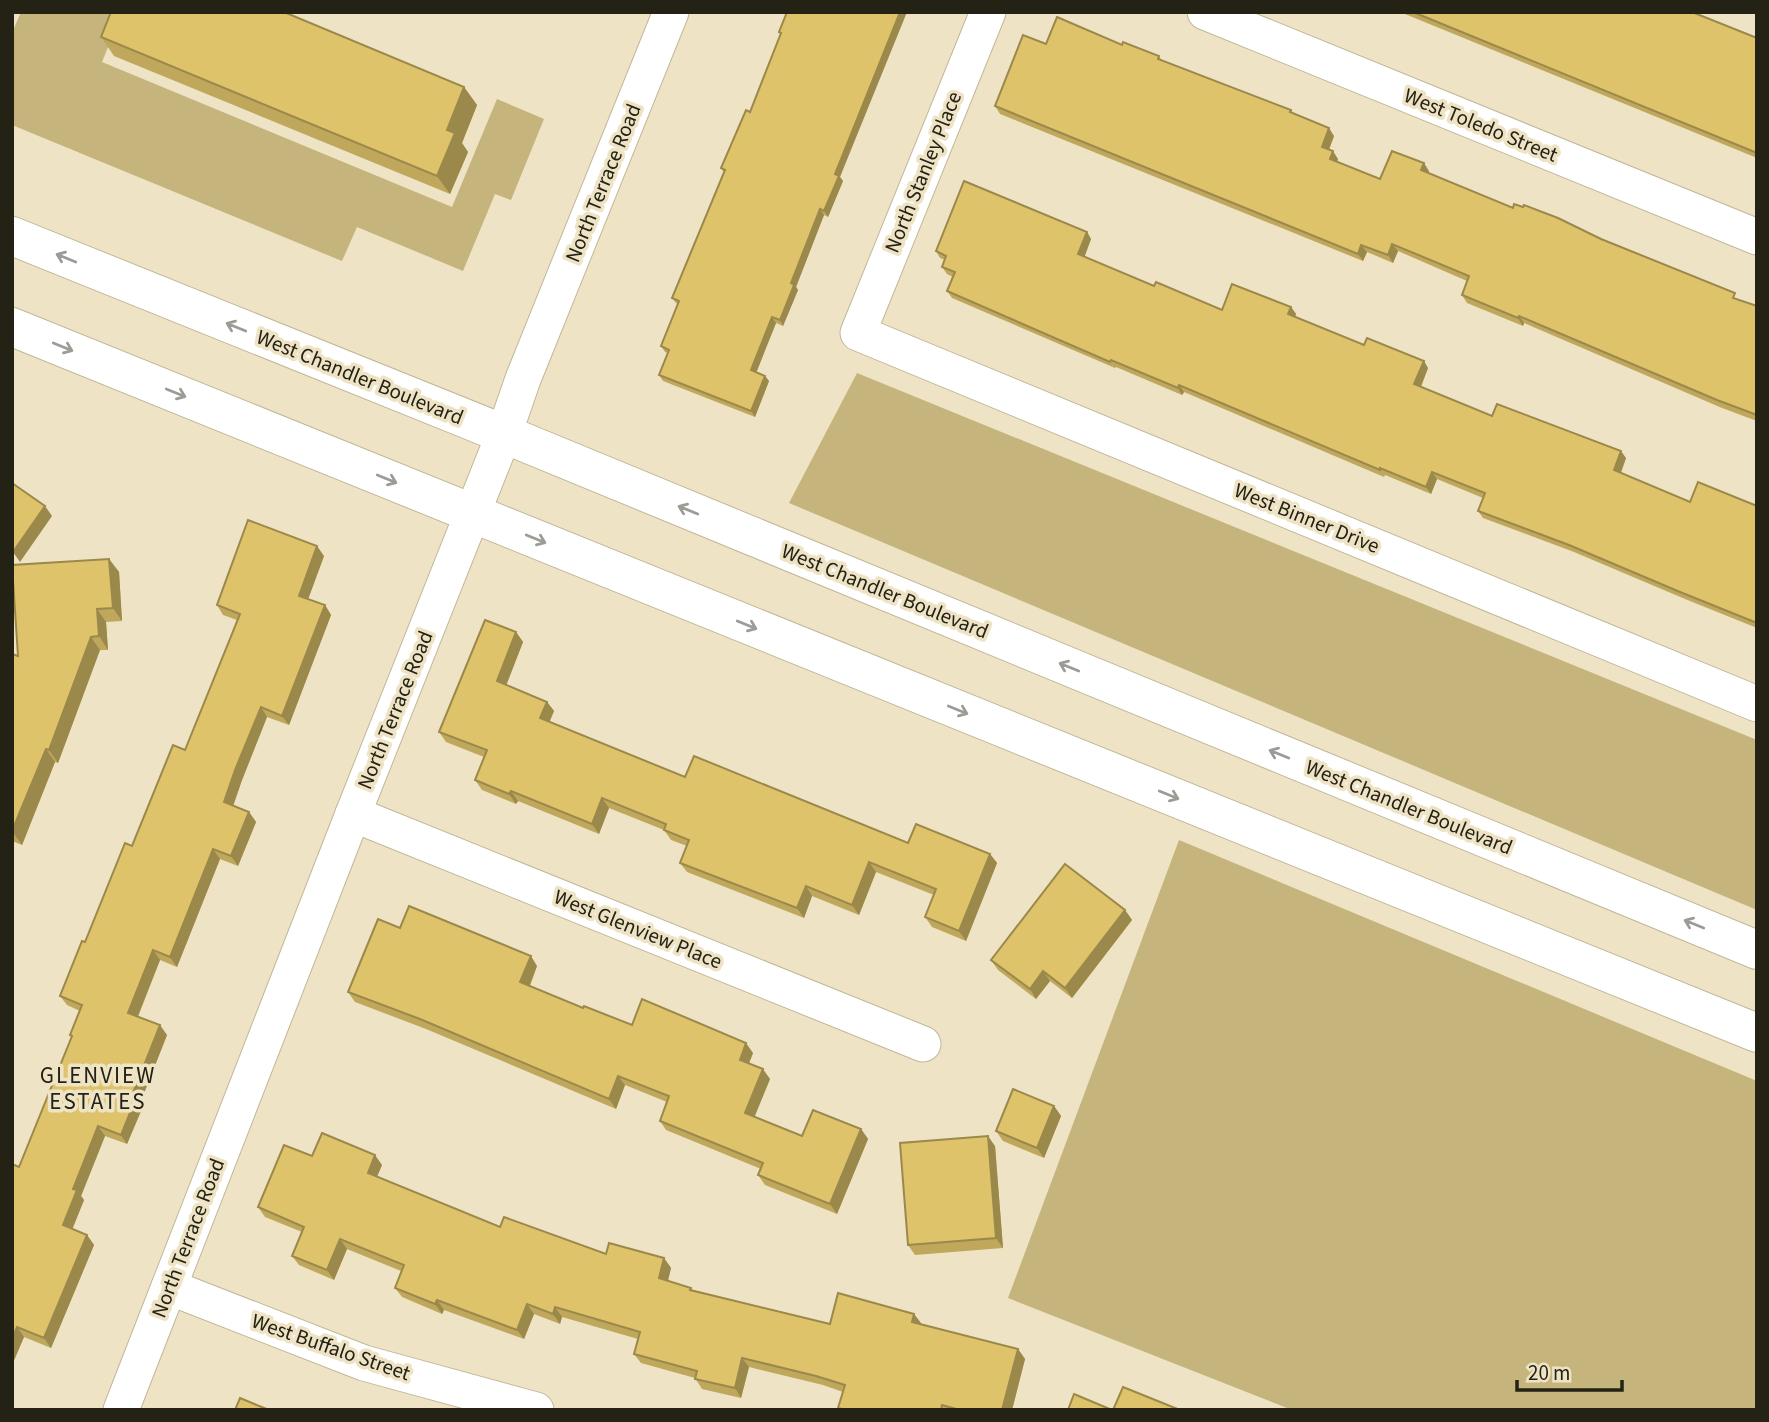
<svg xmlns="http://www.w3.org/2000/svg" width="1769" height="1422" font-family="'Source Sans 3',sans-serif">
<rect width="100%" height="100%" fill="#eee4c5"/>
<g fill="#c5b47c">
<path d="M21 12H122L102 62 452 207 497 99 544 119 511 200 495 194 463 271 357 227 342 261 12 125V33Z"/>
<path d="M857 373 1757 740V910L789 503Z"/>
<path d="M1179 840 1757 1081V1410H1292L1008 1298Z"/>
</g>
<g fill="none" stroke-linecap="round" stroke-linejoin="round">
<g stroke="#c1b799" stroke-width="37">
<g id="street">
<path d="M988 12 858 333 1757 704"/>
<path d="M1205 12 1757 237"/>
<path d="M353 814 923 1044"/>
<path d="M169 1287 364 1363 536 1410"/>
<path d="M121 1410 353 814 504 434 523 379 671 12"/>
</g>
</g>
<g stroke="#c1b799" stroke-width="40">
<g id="secondary">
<path d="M12 236 504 434 1757 950"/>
<path d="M12 327 1757 1033"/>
</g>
</g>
<use href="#street" stroke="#fff" stroke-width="35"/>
<use href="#secondary" stroke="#fff" stroke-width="38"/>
</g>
<g fill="#bfa85c">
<path d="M787 12 840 177 843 181 828 217 824 215 796 287 798 290 783 326 776 323 756 372 765 376 769 381 755 417 663 381 659 375 668 353 665 352 661 346 678 304 676 303 672 298 724 172 721 168 750 112 781 34 779 32Z"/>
<path d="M1400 12H1692L1757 38V158Z"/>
<path d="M101 37 464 87 477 105 462 143 468 152 450 194 114 56Z"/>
<path d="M1046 44 1122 45 1159 56 1162 61 1291 110 1294 114 1334 136 1329 150 1338 159 1337 162 1380 179 1429 171 1428 173 1513 208 1601 239 1741 301 1757 306V421L1722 408 1524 323 1523 326 1467 303 1462 295 1467 281 1398 251 1393 263 1367 252 1363 261 1000 114 995 106Z"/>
<path d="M1087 232 1091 239 1084 257 1154 286 1222 310 1291 307 1296 314 1295 317 1364 345 1428 368 1421 387 1492 416 1626 458 1621 473 1690 502 1757 506V628L1685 599 1574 552 1483 518 1478 511 1483 498 1437 479 1431 494 1385 475 1384 477 1184 392 1182 395 1116 367 1115 368 952 298 947 291 953 277 947 274 942 267 945 260 940 258 936 251Z"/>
<path d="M324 556 308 599 325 605 331 615 289 725 267 717 242 780 233 806 249 812 256 822 238 866 220 859 177 967 160 960 138 1017 167 1035 141 1101 144 1104 127 1144 105 1136 81 1196 84 1200 72 1229 87 1235 94 1245 51 1348 24 1337 12 1365V1164L19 1167 72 1037 70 1035 80 1011 67 1005 60 996 85 942 132 846 185 750 237 620 223 615 217 605Z"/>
<path d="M109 559 119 572 122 621 106 622 108 650H100L58 763 55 762 22 845 12 841V654L18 656Z"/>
<path d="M516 632 523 642 506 685 547 702 554 711 549 722 685 777 908 843 990 854 997 863 966 941 932 927 925 917 934 895 876 872 859 915 812 896 804 918 687 872 680 863 687 846 671 840 664 830 609 808 599 834 518 801 516 804 482 790 475 780 484 757 446 742 439 732Z"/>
<path d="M1125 910 1132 920 1072 998 1050 981 1036 999 998 970 991 960Z"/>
<path d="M400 928 537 966 530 986 583 1008 632 1025 753 1053 749 1064 770 1079 754 1117 802 1136 861 1129 868 1139 837 1214 765 1185 758 1175 761 1169 666 1130 660 1121 667 1102 625 1085 616 1109 426 1029 355 1002 348 992Z"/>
<path d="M1054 1106 1061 1116 1044 1158 1003 1141 996 1131Z"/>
<path d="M995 1146 1003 1248 915 1255 908 1245Z"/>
<path d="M312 1156 382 1165 377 1177 500 1227 606 1254 664 1258 671 1268 668 1281 691 1288 693 1290 830 1324 914 1314 921 1324 1018 1349 1025 1359 1012 1410H840L838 1408 843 1392 823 1385 749 1367 741 1398 702 1389 695 1378 641 1363 634 1354 638 1339 562 1317 560 1324 534 1314 524 1339 444 1310 442 1314 402 1297 395 1288 401 1271 347 1249 334 1280 299 1265 292 1256 302 1232 265 1217 258 1207Z"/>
</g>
<g fill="#9b884b">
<path d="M900 12H907L840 177 843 181 828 217 824 211 835 174Z"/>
<path d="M464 87 477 105 462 143 468 152 450 194 437 176 447 130Z"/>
<path d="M1329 128 1334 136 1327 154 1322 147Z"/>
<path d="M1333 151 1338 159 1335 166 1330 159Z"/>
<path d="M1424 163 1429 171 1427 177 1421 170Z"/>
<path d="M820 209 824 215 796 287 798 290 783 326 780 320 791 283Z"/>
<path d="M1087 232 1091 239 1083 261 1078 254Z"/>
<path d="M1392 244 1398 251 1393 263 1388 255Z"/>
<path d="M1361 245 1367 252 1363 261 1358 254Z"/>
<path d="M1291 307 1296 314 1293 321 1288 314Z"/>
<path d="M1519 316 1524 323 1523 326 1518 318Z"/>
<path d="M772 317 776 323 755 376 751 370Z"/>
<path d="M1424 361 1428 368 1419 391 1414 384Z"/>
<path d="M765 376 769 381 755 417 751 411Z"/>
<path d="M1179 385 1184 392 1182 395 1178 388Z"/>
<path d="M1621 451 1626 458 1619 477 1614 470Z"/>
<path d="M1432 472 1437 479 1431 494 1426 487Z"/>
<path d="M45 506 52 516 20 562 13 552Z"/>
<path d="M317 546 324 556 306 605 299 596Z"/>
<path d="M109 559 119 572 122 621 113 608Z"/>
<path d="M325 605 331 615 289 725 282 716Z"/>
<path d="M97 609 106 622 108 650 99 636Z"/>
<path d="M516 632 523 642 504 691 497 681Z"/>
<path d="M91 637 100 650 58 763 49 750Z"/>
<path d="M547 702 554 711 547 728 540 718Z"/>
<path d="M261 707 267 717 242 780 231 812 224 802 235 770Z"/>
<path d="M46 749 55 762 22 845 12 831Z"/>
<path d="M511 791 518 801 516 804 509 794Z"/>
<path d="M602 798 609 808 599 834 592 824Z"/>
<path d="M249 812 256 822 238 866 231 856Z"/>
<path d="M213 849 220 859 177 967 170 957Z"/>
<path d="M990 854 997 863 966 941 959 931Z"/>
<path d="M869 862 876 872 859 915 852 905Z"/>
<path d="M806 886 812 896 804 918 797 908Z"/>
<path d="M1125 910 1132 920 1072 998 1065 988Z"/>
<path d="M153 950 160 960 135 1023 128 1013Z"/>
<path d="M531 956 537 966 527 992 520 982Z"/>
<path d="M1043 971 1050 981 1036 999 1030 989Z"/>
<path d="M160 1025 167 1035 141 1101 144 1104 127 1144 121 1135 133 1093Z"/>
<path d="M746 1043 753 1053 746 1070 740 1060Z"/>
<path d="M763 1069 770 1079 752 1123 745 1113Z"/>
<path d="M618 1076 625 1085 616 1109 609 1099Z"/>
<path d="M1054 1106 1061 1116 1044 1158 1037 1148Z"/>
<path d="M98 1126 105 1136 81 1196 84 1200 70 1235 63 1225 73 1189Z"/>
<path d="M861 1129 868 1139 837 1214 830 1204Z"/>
<path d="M988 1136 995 1146 1003 1248 996 1238Z"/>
<path d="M375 1155 382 1165 374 1183 368 1173Z"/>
<path d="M87 1235 94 1245 51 1348 44 1338Z"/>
<path d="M340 1239 347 1249 334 1280 327 1270Z"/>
<path d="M664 1258 671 1268 666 1288 659 1278Z"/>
<path d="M437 1300 444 1310 442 1314 435 1304Z"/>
<path d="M527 1304 534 1314 524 1339 517 1330Z"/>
<path d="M555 1307 562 1317 560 1324 553 1314Z"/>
<path d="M914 1314 921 1323 919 1332 912 1322Z"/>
<path d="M17 1327 24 1337 12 1365V1339Z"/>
<path d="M1018 1349 1025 1359 1012 1410H1002Z"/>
<path d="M742 1358 749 1367 741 1398 735 1388Z"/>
</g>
<g fill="#dec36b" stroke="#9b884b" stroke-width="2">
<path d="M111 12H284L464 87 447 130 455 133 437 176 101 37Z"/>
<path d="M787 12H900L835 174 839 176 824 211 820 209 791 283 794 285 780 320 772 317 751 370 765 376 751 411 659 375 669 350 661 346 679 301 672 298 725 170 721 168 746 110 750 112 781 33 779 32Z"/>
<path d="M1413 12H1692L1757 38V153Z"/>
<path d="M1057 17 1122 45 1123 42 1159 56 1158 59 1291 110 1290 112 1329 128 1322 147 1333 151 1330 159 1380 179 1392 151 1424 163 1421 170 1513 208 1514 204 1523 207 1524 205 1558 218 1601 239 1735 293 1733 298 1757 306V415L1717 400 1519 316 1518 318 1462 295 1469 276 1392 244 1388 255 1361 245 1358 254 995 106 1023 35 1046 44Z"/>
<path d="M964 181 1087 232 1078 254 1154 286 1156 282 1222 310 1232 284 1291 307 1288 314 1364 345 1367 338 1424 361 1414 384 1492 416 1497 404 1621 451 1614 470 1690 502 1698 482 1757 506V623L1680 592 1569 545 1478 511 1485 493 1432 472 1426 487 1380 468V470L1179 385 1178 388 1111 360 1110 362 947 291 955 272 942 267 946 256 936 251Z"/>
<path d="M12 483 45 506 13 552 12 538Z"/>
<path d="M248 520 317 546 299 596 325 605 282 716 261 707 235 770 224 802 249 812 231 856 213 849 170 957 153 950 128 1013 160 1025 133 1093 137 1095 121 1135 98 1126 73 1189 77 1190 63 1225 87 1235 44 1338 17 1327 12 1339V1164L19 1167 72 1036 70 1035 82 1005 60 996 82 941 85 942 125 843 132 846 173 745 185 750 240 614 217 605Z"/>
<path d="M109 559 113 608 97 609 99 636 91 637 49 750 46 749 12 831V654L18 656 12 565Z"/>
<path d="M485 620 516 632 497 681 547 702 540 718 685 777 694 756 908 843 916 824 990 854 959 931 925 917 936 889 869 862 852 905 806 886 797 908 680 863 689 840 664 830 666 824 602 798 592 824 511 791 509 794 475 780 487 750 439 732Z"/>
<path d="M1065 864 1125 910 1065 988 1043 971 1030 989 991 960Z"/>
<path d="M409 906 531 956 520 982 583 1008 584 1006 632 1025 642 999 746 1043 740 1060 763 1069 745 1113 802 1136 813 1110 861 1129 830 1204 758 1175 763 1163 660 1121 669 1096 618 1076 609 1099 420 1019 348 992 378 919 400 928Z"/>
<path d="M1013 1089 1054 1106 1037 1148 996 1131Z"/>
<path d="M322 1133 375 1155 368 1173 500 1227 504 1217 606 1254 609 1243 664 1258 659 1278 691 1288 690 1290 830 1324 838 1293 914 1314 912 1322 1018 1349 1002 1410H960L942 1405 941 1410H846L838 1408 845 1385 816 1376 742 1358 735 1388 695 1379 697 1371 634 1354 640 1332 555 1307 553 1314 527 1304 517 1330 437 1300 435 1304 395 1288 404 1265 340 1239 327 1270 292 1256 304 1227 258 1207 284 1145 312 1156Z"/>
<path d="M988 1136 996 1238 908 1245 900 1143Z"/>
<path d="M1123 1387 1180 1410H1113Z"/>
<path d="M1074 1394 1112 1410H1068Z"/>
<path d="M240 1398 269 1410H235Z"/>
</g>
<defs><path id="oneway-shaft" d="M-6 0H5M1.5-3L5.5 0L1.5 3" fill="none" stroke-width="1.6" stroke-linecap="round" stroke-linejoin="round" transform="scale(1.75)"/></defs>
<g stroke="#9c9b96">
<use href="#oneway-shaft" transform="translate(66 258) rotate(-158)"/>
<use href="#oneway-shaft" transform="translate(236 327) rotate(-158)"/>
<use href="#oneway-shaft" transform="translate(63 347) rotate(22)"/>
<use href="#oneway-shaft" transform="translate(176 393) rotate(22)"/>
<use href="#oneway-shaft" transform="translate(387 479) rotate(22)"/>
<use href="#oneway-shaft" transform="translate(688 510) rotate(-158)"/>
<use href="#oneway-shaft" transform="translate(536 539) rotate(22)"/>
<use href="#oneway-shaft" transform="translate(747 625) rotate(22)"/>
<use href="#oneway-shaft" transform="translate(1069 667) rotate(-158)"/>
<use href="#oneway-shaft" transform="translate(958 710) rotate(22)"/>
<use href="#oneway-shaft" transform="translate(1279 754) rotate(-158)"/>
<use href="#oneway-shaft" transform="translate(1169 795) rotate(22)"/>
<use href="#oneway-shaft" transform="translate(1694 924) rotate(-158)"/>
</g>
<g text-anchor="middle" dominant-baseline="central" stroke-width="7" stroke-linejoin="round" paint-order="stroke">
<g font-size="21" fill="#242115" stroke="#eee4c5">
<text transform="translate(1481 125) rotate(22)">West Toledo Street</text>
<text transform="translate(923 172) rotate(-68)">North Stanley Place</text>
<text transform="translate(603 183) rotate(-68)">North Terrace Road</text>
<text transform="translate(360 377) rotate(22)">West Chandler Boulevard</text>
<text transform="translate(1307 518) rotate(22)">West Binner Drive</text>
<text transform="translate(885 591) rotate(22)">West Chandler Boulevard</text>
<text transform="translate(395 710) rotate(-68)">North Terrace Road</text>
<text transform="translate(1409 807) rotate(22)">West Chandler Boulevard</text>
<text transform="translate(638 929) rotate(22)">West Glenview Place</text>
<text transform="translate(188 1238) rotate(-69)">North Terrace Road</text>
<text transform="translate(331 1347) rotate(19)">West Buffalo Street</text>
</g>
<g font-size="23" letter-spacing="2" fill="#242115" stroke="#eee4c5">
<text x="98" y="1075">GLENVIEW<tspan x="98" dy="26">ESTATES</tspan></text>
</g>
</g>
<rect width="1769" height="1422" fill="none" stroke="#242115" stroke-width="28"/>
<path d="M1517 1380v10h105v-10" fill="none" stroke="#242115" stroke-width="3.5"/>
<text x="1528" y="1380" font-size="21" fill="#242115" stroke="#eee4c5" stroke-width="5" paint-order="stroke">20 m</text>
</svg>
